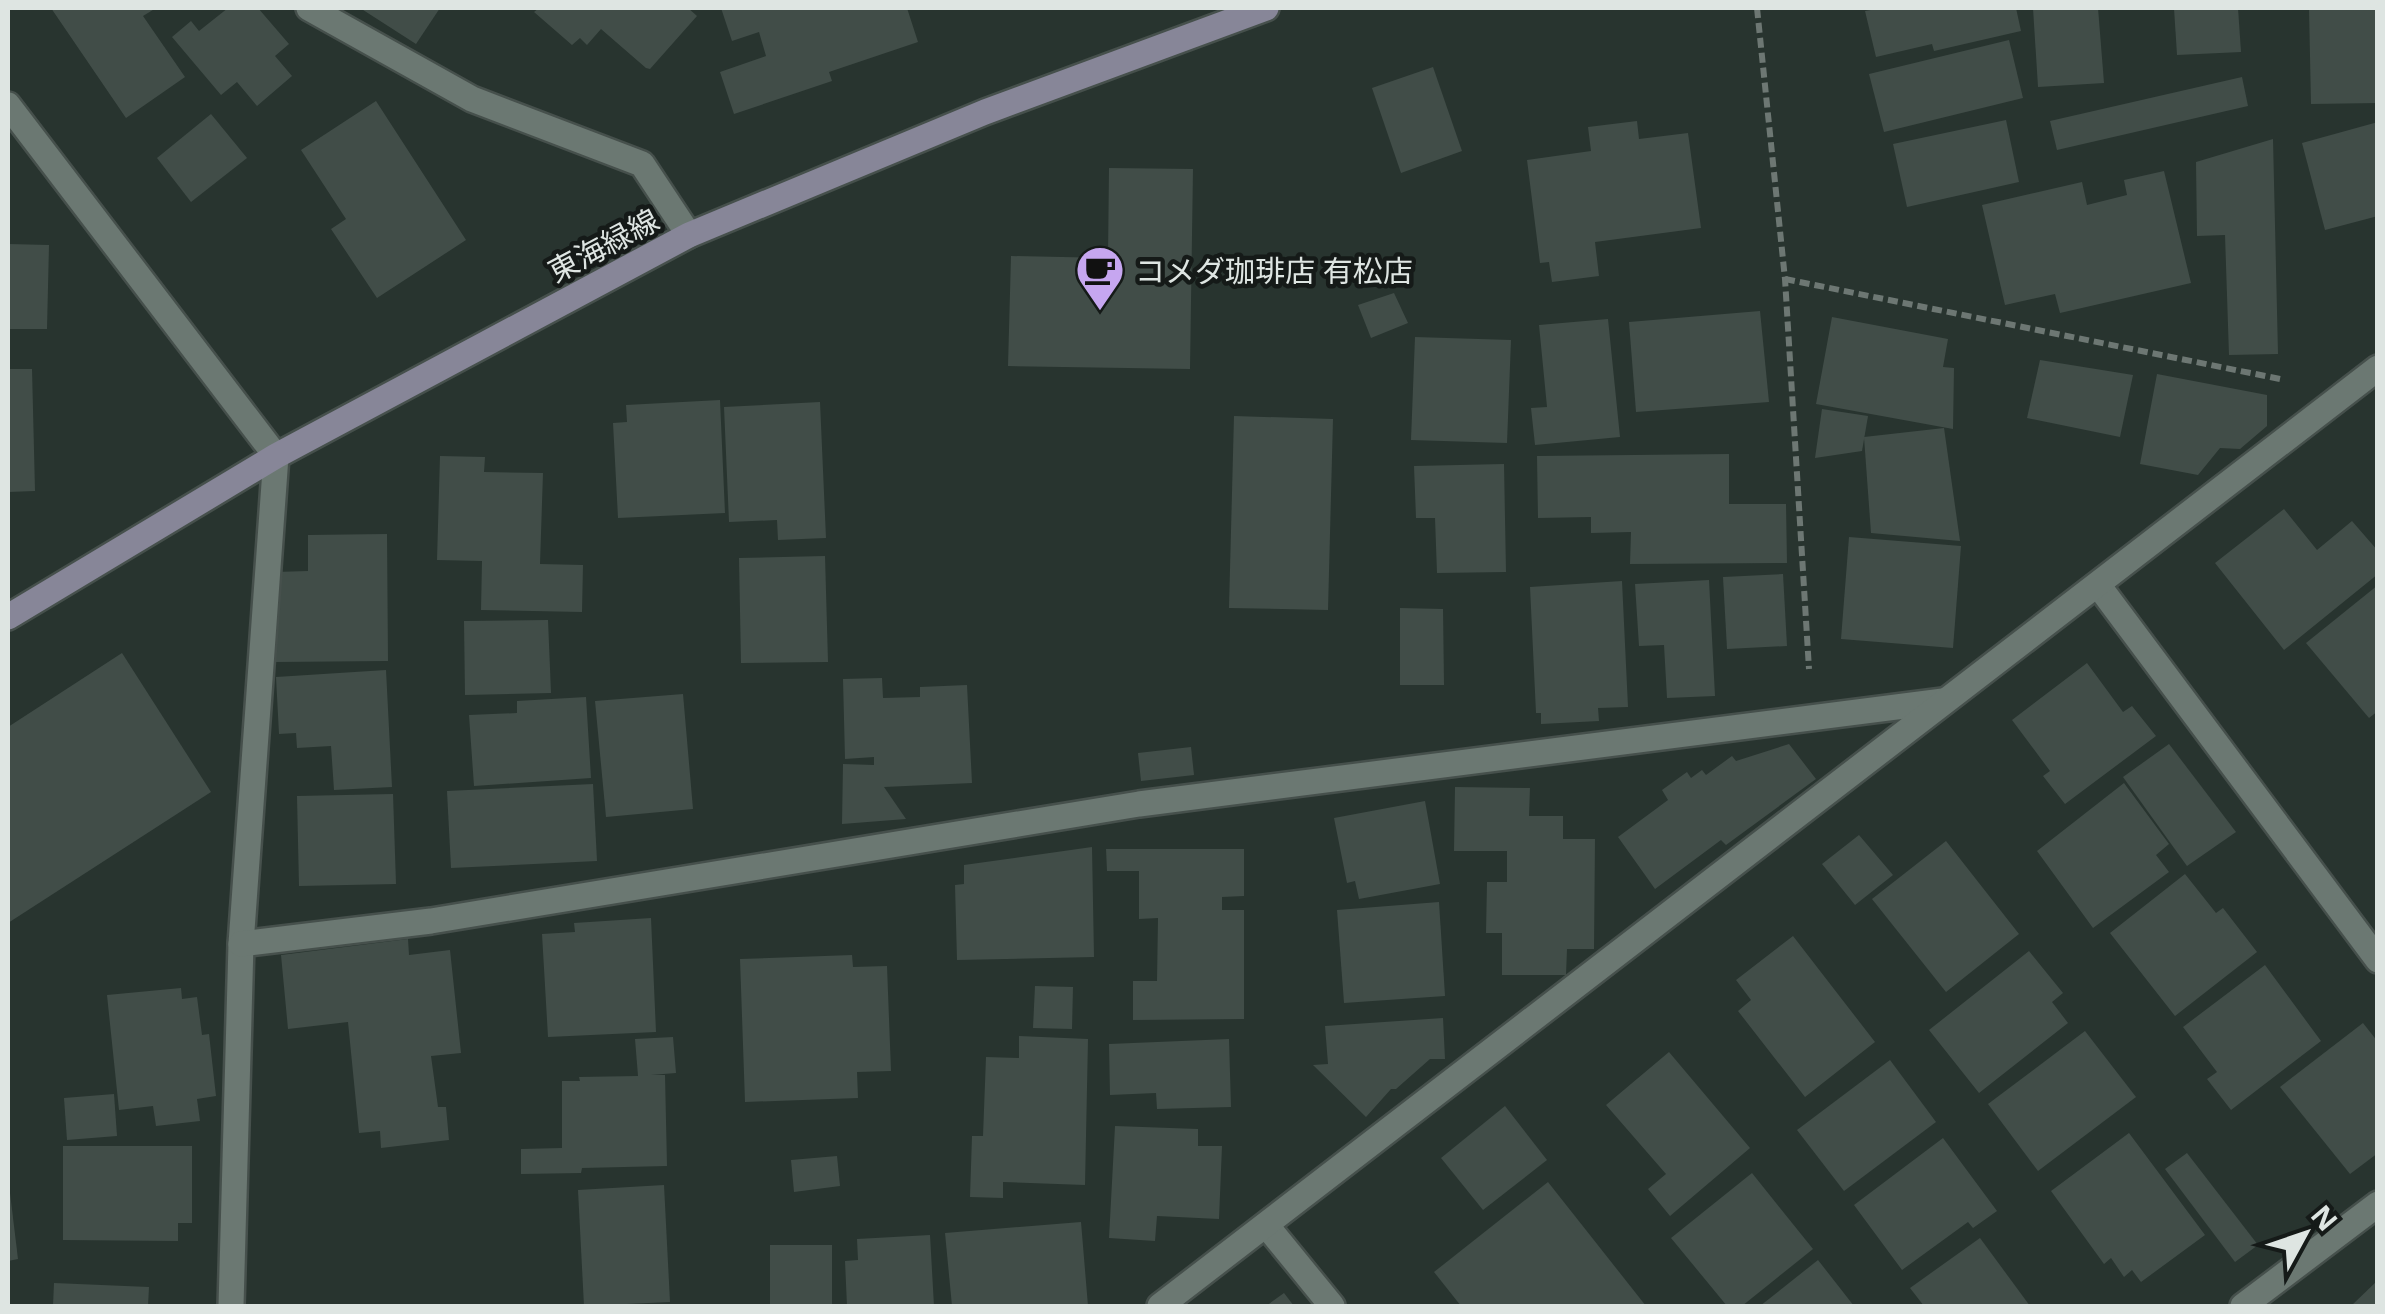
<svg xmlns="http://www.w3.org/2000/svg" width="2385" height="1314" font-family="'Open Sans','Noto Sans JP',sans-serif">
<rect width="100%" height="100%" fill="#28342f"/>
<g fill="#414d48">
<path d="M51 8H156L143 16 185 77 126 118Z"/>
<path d="M228 8H258L289 44 275 56 292 76 257 106 237 82 221 95 172 37 191 21 199 31Z"/>
<path d="M360 8H440L416 44Z"/>
<path d="M539 8H688L697 16 650 69 646 68 601 29 587 45 580 38 572 45 534 12Z"/>
<path d="M721 8H907L918 42 829 72 832 81 734 114 720 72 766 56 759 32 732 41Z"/>
<path d="M1882 8H2016L2021 31 1934 51 1932 44 1876 57 1865 11Z"/>
<path d="M2033 8H2098L2104 83 2038 87Z"/>
<path d="M2174 8H2238L2241 52 2177 55Z"/>
<path d="M2309 8H2378V103L2311 104Z"/>
<path d="M2009 40 2023 98 1884 132 1869 74Z"/>
<path d="M1433 67 1462 151 1401 173 1372 88Z"/>
<path d="M2242 77 2248 106 2057 150 2050 121Z"/>
<path d="M376 101 466 240 377 298 331 229 346 219 301 150Z"/>
<path d="M211 114 247 158 191 202 157 158Z"/>
<path d="M2006 120 2019 182 1907 207 1893 144Z"/>
<path d="M1637 121 1639 139 1688 133 1701 228 1595 242 1599 276 1552 282 1549 262 1540 263 1527 160 1591 151 1588 127Z"/>
<path d="M2378 122V216L2325 230 2302 143Z"/>
<path d="M2273 139 2278 354 2229 355 2225 235 2197 236 2196 162Z"/>
<path d="M1109 168 1193 169 1190 369 1008 366 1011 256 1108 258Z"/>
<path d="M2164 171 2191 283 2060 313 2055 294 2005 305 1982 205 2082 182 2087 205 2127 195 2124 180Z"/>
<path d="M8 244 49 245 47 329H8Z"/>
<path d="M1394 293 1408 323 1371 338 1358 305Z"/>
<path d="M1760 311 1769 402 1636 412 1629 322Z"/>
<path d="M1832 317 1948 339 1943 367 1954 368 1953 429 1816 404Z"/>
<path d="M1608 319 1620 437 1535 445 1531 408 1547 407 1539 325Z"/>
<path d="M1415 337 1511 340 1507 443 1411 440Z"/>
<path d="M2040 360 2133 375 2120 437 2027 418Z"/>
<path d="M8 369H32L35 491 8 492Z"/>
<path d="M2157 374 2267 395V426L2240 449 2220 448 2198 475 2140 464Z"/>
<path d="M720 400 725 513 618 518 613 423 627 422 626 405Z"/>
<path d="M820 402 826 538 778 540 777 520 729 522 724 407Z"/>
<path d="M1822 409 1868 416 1862 451 1815 458Z"/>
<path d="M1234 416 1333 419 1328 610 1229 608Z"/>
<path d="M1944 428 1960 541 1871 533 1864 437Z"/>
<path d="M1729 454V504H1786L1787 563 1630 564 1631 532 1591 533V517L1538 518 1537 456Z"/>
<path d="M440 456 485 457 484 472 543 473 540 564 583 565 582 612 481 610 482 561 437 560Z"/>
<path d="M1504 464 1506 572 1437 573 1435 518H1416L1414 466Z"/>
<path d="M2284 509 2317 550 2352 521 2378 551V574L2284 650 2215 563Z"/>
<path d="M387 534 388 661 276 662 275 572 308 571V535Z"/>
<path d="M1849 537 1961 546 1953 648 1841 639Z"/>
<path d="M825 556 828 662 741 663 739 558Z"/>
<path d="M1783 574 1787 646 1727 649 1723 577Z"/>
<path d="M1709 580 1715 696 1667 698 1664 645 1639 646 1635 584Z"/>
<path d="M1622 581 1628 707 1598 708 1599 721 1541 724V713H1536L1530 587Z"/>
<path d="M2378 585V711L2369 718 2306 643Z"/>
<path d="M1400 608 1443 609 1444 685H1400Z"/>
<path d="M548 620 551 693 465 695 464 621Z"/>
<path d="M122 653 211 792 8 923V727Z"/>
<path d="M2087 663 2123 712 2132 706 2156 736 2065 804 2043 776 2050 771 2012 720Z"/>
<path d="M386 670 392 787 334 790 331 746 297 748 296 733 279 734 276 677Z"/>
<path d="M882 678 883 698 920 697V687L967 685 972 783 884 787 906 819 842 824 843 764 874 765V757L845 759 843 679Z"/>
<path d="M683 694 693 809 606 817 595 701Z"/>
<path d="M586 697 591 778 474 786 469 715 517 713V701Z"/>
<path d="M1789 744 1816 779 1726 845 1721 840 1655 889 1618 837 1668 800 1662 790 1687 772 1691 778 1702 770 1706 775 1732 756 1736 761Z"/>
<path d="M2169 744 2236 832 2187 866 2123 777Z"/>
<path d="M1191 747 1194 775 1141 781 1138 753Z"/>
<path d="M2124 783 2169 844 2156 855 2169 872 2093 928 2037 851Z"/>
<path d="M593 784 597 861 451 868 447 791Z"/>
<path d="M1455 787 1530 788 1529 816H1563V839H1595L1594 949H1567L1566 975H1502V933H1486L1487 882H1507V851H1454Z"/>
<path d="M393 794 396 884 299 886 297 796Z"/>
<path d="M1425 801 1440 884 1359 899 1355 881 1347 883 1334 818Z"/>
<path d="M1859 835 1893 875 1855 905 1822 864Z"/>
<path d="M1946 841 2019 934 1946 992 1872 899Z"/>
<path d="M1092 847 1094 957 957 960 955 885 964 884V865Z"/>
<path d="M1106 849H1244V896L1222 897V910H1244V1019L1133 1020V981H1157L1158 918 1139 919V871H1107Z"/>
<path d="M2185 874 2216 913 2223 908 2257 952 2175 1016 2110 933Z"/>
<path d="M1439 902 1445 996 1344 1003 1337 910Z"/>
<path d="M651 918 656 1032 548 1037 542 934 575 932 574 923Z"/>
<path d="M1793 936 1875 1042 1805 1097 1738 1011 1751 1000 1736 980Z"/>
<path d="M408 939 409 955 450 950 461 1053 431 1056 438 1107H446L449 1140 381 1148 380 1131 359 1133 348 1022 288 1029 281 955Z"/>
<path d="M2029 951 2063 993 2052 1002 2068 1023 1979 1093 1929 1030Z"/>
<path d="M852 955 853 967 887 966 891 1071 857 1072 858 1098 745 1102 740 959Z"/>
<path d="M2265 965 2321 1041 2231 1110 2207 1079 2217 1072 2183 1027Z"/>
<path d="M1035 986 1073 987 1072 1029 1033 1028Z"/>
<path d="M181 988 182 999 197 997 202 1035 209 1034 216 1096 197 1099 200 1121 156 1126 153 1106 119 1110 107 995Z"/>
<path d="M1443 1018 1445 1059H1430L1396 1089H1391L1366 1117 1313 1065 1328 1064 1325 1026Z"/>
<path d="M2363 1023 2378 1042V1153L2350 1174 2280 1087Z"/>
<path d="M2085 1031 2136 1097 2038 1171 1988 1104Z"/>
<path d="M1019 1036 1088 1039 1085 1185 1003 1182V1198L970 1197 972 1136H983L986 1057 1019 1058Z"/>
<path d="M673 1037 676 1073 651 1075H665L667 1166 582 1168 581 1173 521 1174V1149L562 1148V1081H580L579 1077 638 1076 635 1039Z"/>
<path d="M1229 1039 1231 1107 1157 1109 1156 1093 1110 1095 1109 1044Z"/>
<path d="M1669 1052 1750 1148 1670 1216 1648 1189 1666 1174 1606 1105Z"/>
<path d="M1890 1060 1936 1122 1844 1191 1797 1130Z"/>
<path d="M114 1094 117 1136 67 1140 64 1098Z"/>
<path d="M1505 1106 1547 1160 1483 1210 1441 1158Z"/>
<path d="M1115 1126 1198 1129V1146H1222L1219 1219 1157 1216 1155 1241 1109 1238Z"/>
<path d="M2129 1133 2205 1235 2141 1282 2132 1270 2124 1277 2111 1258 2104 1264 2051 1191Z"/>
<path d="M1943 1138 1997 1211 1973 1228 1968 1222 1902 1270 1854 1205Z"/>
<path d="M63 1146H192V1223H178V1241L63 1240Z"/>
<path d="M2187 1153 2258 1245 2235 1262 2165 1169Z"/>
<path d="M837 1156 840 1186 794 1192 791 1160Z"/>
<path d="M1752 1173 1813 1249 1742 1306H1727L1671 1238Z"/>
<path d="M1548 1182 1646 1306H1461L1434 1272Z"/>
<path d="M664 1185 670 1302 584 1306 578 1190Z"/>
<path d="M8 1193H10L18 1259 8 1261Z"/>
<path d="M1081 1222 1088 1306H952L945 1233Z"/>
<path d="M930 1235 934 1306H847L845 1261 858 1260 857 1239Z"/>
<path d="M1980 1238 2030 1306H1924L1910 1288Z"/>
<rect x="770" y="1245" width="62" height="61"/>
<path d="M1818 1260 1854 1306H1760Z"/>
<path d="M2378 1280V1306H2351Z"/>
<path d="M54 1283 149 1287 148 1306H53Z"/>
<path d="M1284 1293 1294 1306H1266Z"/>
</g>
<g fill="none" stroke-linecap="round" stroke-linejoin="round">
<g stroke="#46504c" stroke-width="30">
<g id="street">
<path d="M309 8 472 99 642 164 689 235"/>
<path d="M8 105 276 456 241 944 231 1306"/>
<path d="M2098 585 2378 960"/>
<path d="M241 944 431 921 1139 804 1943 701"/>
<path d="M1266 1225 1332 1306"/>
<path d="M1160 1306 2378 368"/>
<path d="M2243 1306 2378 1204"/>
</g>
</g>
<g stroke="#46504c" stroke-width="30">
<path id="secondary" d="M8 617 276 456 689 235 985 112 1266 8"/>
</g>
<g stroke="#6d7773" stroke-width="6" stroke-dasharray="10 5" stroke-linecap="butt">
<path d="M1757 8 1785 279 1809 669"/>
<path d="M1785 279 2280 379"/>
</g>
<use href="#street" stroke="#6b7872" stroke-width="25"/>
<use href="#secondary" stroke="#878698" stroke-width="25"/>
</g>
<defs>
<g id="cafe-pin" transform="scale(2.5)"><path d="M0 17L-7.5 6A9.5 9.5 0 1 1 7.5 6Z" fill="#c6a6f0" stroke="#151a18"/><path d="M-5.5-4.5H6V0H3Q3 3.5 0 3.5H-2.5Q-5.5 3.5-5.5 0ZM3-3.2v2h1.7v-2ZM-6 4.5H4V6H-6Z" fill="#111"/></g>
</defs>
<g fill-rule="evenodd">
<use href="#cafe-pin" x="1100" y="270"/>
</g>
<g text-anchor="middle" dominant-baseline="central" stroke-width="9" stroke-linejoin="round" paint-order="stroke">
<g font-size="30" fill="#dee5e2" stroke="#151a18">
<text transform="translate(603 245) rotate(-28)">東海緑線</text>
</g>
<g font-size="30" fill="#dee5e2" stroke="#151a18" text-anchor="start">
<text x="1135" y="270">コメダ珈琲店 有松店</text>
</g>
</g>
<rect width="2385" height="1314" fill="none" stroke="#dee5e2" stroke-width="20"/>
<g transform="translate(2305 1234) rotate(50)" stroke="#151a18" stroke-width="8" paint-order="stroke">
<path d="M0-8L18 38L0 25L-18 38Z" fill="#dee5e2"/>
<text y="-15" font-size="28" font-weight="bold" text-anchor="middle" fill="#dee5e2">N</text>
</g>
</svg>
